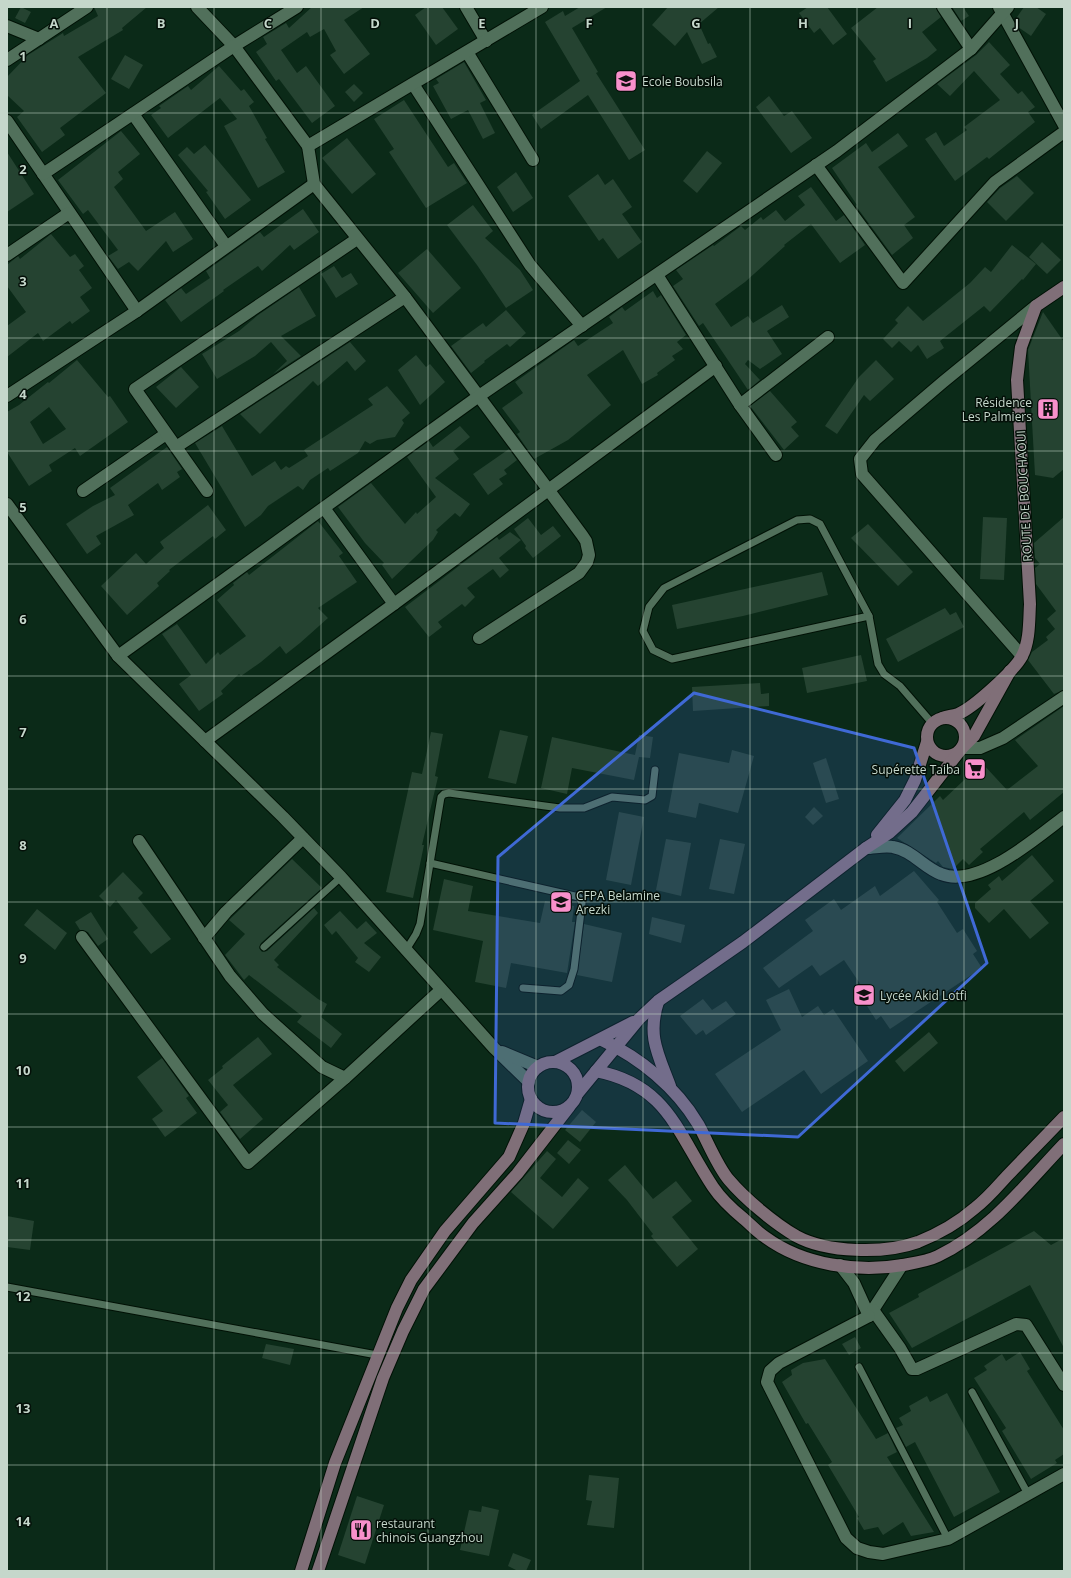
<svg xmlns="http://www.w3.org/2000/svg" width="1071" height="1578" font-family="'Open Sans',sans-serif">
<rect width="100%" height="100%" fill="#0b2a18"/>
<g fill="#254331" fill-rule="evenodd">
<path d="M21 7 31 12 25 23 15 18Z"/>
<path d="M94 7H147L122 28 123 30 78 57 106 93 60 128 65 135 42 152 17 117 24 111 7 95V77L28 55 63 33 64 36 98 16Z"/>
<path d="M312 7H364L344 20 370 54 344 74 330 55 336 51 324 29 310 37 307 32 281 50 297 73 306 66 335 106 312 123 279 79 276 81 256 52 267 44 263 37 286 23 289 28Z"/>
<path d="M426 7H442L458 29 436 45 415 15Z"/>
<path d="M580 7H607L572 28 598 72 596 73 645 150 629 160 588 95 541 129 532 115 580 81 545 22 563 11 565 16Z"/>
<path d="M668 7H719L699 24 708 44 710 43 717 57 702 64 687 32 675 46 652 25Z"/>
<path d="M808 7H827L847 34 833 45 820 28 814 33 799 13Z"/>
<path d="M878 7H936L941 17 922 32 937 50 927 58 886 82 873 61 876 59 851 28Z"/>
<path d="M952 7H963L969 16 961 21Z"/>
<path d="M1024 7H1036L1046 14 1031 36 1018 27 1015 20Z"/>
<path d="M989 42 1010 65 1000 74 1018 94 1022 91 1035 107 1028 112 1035 122 989 159 987 157 955 181 925 139 936 132 944 146 967 130 964 127 1000 100 974 71 950 96 937 84 976 55Z"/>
<path d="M125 55 143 65 129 89 111 79Z"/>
<path d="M464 62 486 100 480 103 495 133 483 139 468 110 451 119 433 86 439 83 436 79Z"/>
<path d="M219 66 241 91 244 89 254 102 249 106 267 138 265 139 285 172 258 188 224 126 237 119 220 98 168 138 151 115 161 108 159 106 188 86 191 90Z"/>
<path d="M354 84 363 93 354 102 345 92Z"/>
<path d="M769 96 784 116 792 111 812 138 791 153 756 107Z"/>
<path d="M404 100 448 167 454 163 467 183 426 208 389 152 394 149 374 119Z"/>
<path d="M121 131 140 154 118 172 123 179 114 187 146 231 175 212 193 239 173 252 166 241 138 271 129 262 118 269 108 256 118 250 88 210 83 214 58 180Z"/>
<path d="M898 133 908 146 878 167 915 217 904 225 913 238 892 255 856 206 857 205 832 168 866 143 872 152Z"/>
<path d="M347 138 376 174 352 194 322 158Z"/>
<path d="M205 145 251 200 225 219 206 192 208 191 178 155 187 147 194 154Z"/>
<path d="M707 151 722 163 697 193 683 181Z"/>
<path d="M7 152 34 194 7 212Z"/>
<path d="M516 172 533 198 513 212 497 187Z"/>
<path d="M598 174 605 185 613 179 632 207 622 214 642 242 618 259 603 238 599 241 568 196Z"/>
<path d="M1017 176 1034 193 1006 221 987 202 1000 188Z"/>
<path d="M811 187 836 221 844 215 865 245 840 263 811 224 784 245 785 246 745 282 715 304 731 327 748 316 753 323 782 305 789 317 767 331 782 354 760 369 748 360 745 364 760 380 748 390 703 323 699 326 673 286 683 279 676 270 713 245 714 246 741 226 745 230 761 217 763 220 776 210 785 221 805 205 798 196Z"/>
<path d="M473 205 493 231 485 238 520 270 533 290 506 308 477 265 447 225Z"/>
<path d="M303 209 319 232 294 250 290 245 262 271 258 266 223 290 224 291 181 322 165 300 181 288 186 294 210 278 206 271 260 232 264 237Z"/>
<path d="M51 234 70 257 75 254 84 266 79 270 92 288 80 297 90 311 72 324 70 321 43 341 38 333 7 357V326L26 312 7 286V265L18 256 20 259Z"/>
<path d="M1042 242 1061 260 1047 274 1029 257Z"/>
<path d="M1012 245 1036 264 1023 280 1022 279 990 312 984 306 940 341 944 348 927 359 918 345 911 352 899 341 892 348 883 339 898 323 895 320 908 306 923 321 970 283 985 267 991 272Z"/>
<path d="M427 249 461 288 433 313 398 273Z"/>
<path d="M334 266 342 278 351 273 358 284 336 298 321 274Z"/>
<path d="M299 287 316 316 281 336 301 356 273 374 287 361 271 342 255 356 217 379 202 354 239 331 258 315Z"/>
<path d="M653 291 657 298 661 295 686 335 677 342 683 349 672 356 675 360 657 373 658 375 642 384 623 350 587 375 611 405 568 440 534 459 517 434 520 432 502 408 523 393 515 382 574 340 578 346 613 323 609 317 622 307 625 311Z"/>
<path d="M506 310 526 333 510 347 507 344 484 361 485 362 471 373 451 346 483 323 486 327Z"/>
<path d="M1043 312 1064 342V469L1053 478 1035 475 1028 350Z"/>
<path d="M350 342 366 361 355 371 347 361 318 386 313 381 260 434 240 414Z"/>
<path d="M416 355 426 367 430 364 445 382 420 405 398 370Z"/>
<path d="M77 360 108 397 110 396 128 422 80 456 75 448 49 465 52 471 29 486 7 452V412L19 405 48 382 49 383ZM49 407 66 429 43 444 30 422Z"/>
<path d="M876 360 894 379 870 401 864 395 837 434 825 426 859 377Z"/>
<path d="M181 367 199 387 176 408 156 387Z"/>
<path d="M387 386 410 413 402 420 404 423 395 437 377 440 370 444 365 441 358 453 330 471 328 468 310 480 303 490 298 486 268 506 261 515 245 527 195 443 222 426 252 476 275 461 281 470 286 466 289 468 308 456 304 450 373 405 368 399Z"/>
<path d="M770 391 797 422 791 427 799 436 784 450 750 406Z"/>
<path d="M460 426 470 437 453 451 459 459 435 478 470 504 460 517 455 513 436 530 438 532 433 540 392 579 382 565 384 563 365 543 338 507 371 483 405 524 416 512 417 514 436 497 407 457 429 441 433 447Z"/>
<path d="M167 447 182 469 177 472 180 477 162 490 158 483 128 505 134 515 96 536 101 544 87 554 66 524 93 506 115 495 110 488Z"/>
<path d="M509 449 517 460 504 470 507 474 499 479 503 484 488 495 473 474Z"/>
<path d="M208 505 226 530 215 539 213 536 169 570 170 571 157 583 159 586 127 615 101 586 136 553 146 564 164 548 160 542Z"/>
<path d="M983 517 1007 518 1004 580 980 579Z"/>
<path d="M1064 517V690L1054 694 1028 660 1032 652 1048 640 1046 637 1055 629 1047 619 1056 611 1036 584 1035 568 1040 564 1035 558 1034 543Z"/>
<path d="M528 518 541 535 553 526 561 536 533 558 525 548 526 546 514 529Z"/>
<path d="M318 521 343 553 339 556 357 582 318 608 328 618 300 643 286 654 280 646 261 662 241 676 239 674 221 691 223 694 199 711 179 684 191 675 162 634 177 624 206 664 218 652 220 655 246 636 217 600 234 585 233 583 247 572 249 575Z"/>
<path d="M868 524 913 572 898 586 851 538Z"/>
<path d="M510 532 521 540 499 558 509 570 500 578 493 569 467 588 475 597 465 607 462 604 438 622 442 627 429 637 405 607 497 537 499 540Z"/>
<path d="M822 572 828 595 743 616 677 629 672 605Z"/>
<path d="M945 608 950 615 956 612 964 627 898 662 886 639Z"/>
<path d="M861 655 867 681 807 693 802 668Z"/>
<path d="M760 683 761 694 769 693V706L693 711 692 687Z"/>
<path d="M1064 706V792L1030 820 1024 812 980 849 983 852 969 865 963 859 953 869 943 867 938 861 936 863 897 838 940 796 943 800 982 763 1007 790 1038 766 1015 740Z"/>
<path d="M500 730 528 736 516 784 488 778Z"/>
<path d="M431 732 443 734 435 776 438 777 422 845H424L413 898 386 892 412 772 422 774Z"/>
<path d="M639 735 653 737 650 758 639 757 634 780 572 768 567 794 541 788 552 737 635 755Z"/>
<path d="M732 750 754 756 738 813 699 803 696 818 668 812 679 753 729 763Z"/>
<path d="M826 758 839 799 826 803 813 763Z"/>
<path d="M814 807 823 816 813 825 805 817Z"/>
<path d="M619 812 644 817 631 885 606 880Z"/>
<path d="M666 839 691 843 681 896 656 890Z"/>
<path d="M720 839 745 844 734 894 709 889Z"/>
<path d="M1032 855 1054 881 1030 901 1049 923 1030 939 1004 909 989 923 975 908V903L991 889 988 885 999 876 1002 881Z"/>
<path d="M292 859 322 888 261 943 259 948 262 952 267 951 314 908 318 913 274 960 279 965 277 967 318 999 327 1004 321 1017 342 1034 331 1048 297 1022 302 1016 249 975 244 980 225 955 245 934 229 920Z"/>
<path d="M914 871 939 900 937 902 957 933 963 929 977 951 973 954 982 968 890 1029 881 1016 876 1020 860 995 865 991 844 960 820 976 812 965 779 988 763 968 813 931 805 920 834 899 841 910 875 886 880 896Z"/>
<path d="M123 872 143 893 138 898 171 939 151 954 133 932 138 928 116 900 110 907 99 896Z"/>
<path d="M444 879 473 886 468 911 540 923 545 901 574 906 572 922H575L567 973 511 963 506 988 475 982 483 941 433 930Z"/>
<path d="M37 909 67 933 55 950 24 925Z"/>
<path d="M340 911 357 929 366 921 377 933 364 943 381 957 369 972 355 962 358 958 336 931 332 935 324 925Z"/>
<path d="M91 912 108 939 98 946 88 932 80 930 75 922Z"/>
<path d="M652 917 685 925 681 943 649 934Z"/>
<path d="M584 924 622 933 612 982 577 975Z"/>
<path d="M789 989 802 1017 818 1006 824 1015 833 1009 868 1061 821 1094 804 1070 742 1112 715 1074 781 1030 766 1000Z"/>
<path d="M703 999 712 1010 726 1001 736 1014 706 1035 703 1030 696 1035 680 1016Z"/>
<path d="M929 1032 938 1043 904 1072 895 1061Z"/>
<path d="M258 1037 272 1054 233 1085 263 1119 240 1139 220 1112 228 1105 208 1080 223 1068 222 1066Z"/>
<path d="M162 1058 189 1096 186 1098 197 1113 165 1137 152 1119 163 1111 137 1077Z"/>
<path d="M582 1110 596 1122 580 1142 565 1130Z"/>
<path d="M568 1140 581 1150 569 1164 557 1153Z"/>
<path d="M547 1151 556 1159 540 1178 562 1197 578 1178 589 1188 553 1229 511 1192Z"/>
<path d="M625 1165 653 1199 676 1181 692 1201 672 1217 698 1249 677 1267 651 1236 653 1234 627 1200 608 1180Z"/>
<path d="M7 1216 34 1221 30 1250 7 1247Z"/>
<path d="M1034 1231 1051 1245 1064 1238V1348L1030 1285 912 1348 889 1313 919 1297 918 1294Z"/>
<path d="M855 1337 861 1348 849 1355 842 1344Z"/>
<path d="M266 1344 294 1349 290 1365 262 1358Z"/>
<path d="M1020 1352 1030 1369 1027 1371 1064 1430V1454L1055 1460 1057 1463 1031 1479 1002 1431 1006 1428 974 1378 987 1370 984 1366 1002 1354 1006 1361Z"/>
<path d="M825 1359 876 1439 888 1433 897 1452 887 1457 934 1532 911 1536 903 1522 883 1535 878 1527 864 1530 857 1518 859 1517 828 1465 832 1462 808 1423 806 1424 782 1382 792 1375 791 1370 803 1363Z"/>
<path d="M947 1393 1000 1492 954 1517 915 1442 906 1447 896 1428 903 1425 899 1418 911 1411 909 1406 927 1396 930 1402Z"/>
<path d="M589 1475 619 1478 614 1528 587 1525 592 1501 586 1500Z"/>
<path d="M357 1496 384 1505 365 1564 338 1555Z"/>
<path d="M482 1506 499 1510 489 1556 460 1550 469 1510 481 1512Z"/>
<path d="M513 1553 531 1560 526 1571H518L508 1566Z"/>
</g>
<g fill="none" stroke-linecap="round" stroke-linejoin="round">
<g stroke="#001105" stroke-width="9">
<g id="lane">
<path d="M810 519 820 524 869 616 672 659 653 650 643 631 649 607 664 588 797 520Z"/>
<path d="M869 616 878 664 884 674 900 686 932 723"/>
<path d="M430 863 579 897 582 903 574 969 569 985 561 991 523 988"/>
<path d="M264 947 341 877"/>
<path d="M406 950 416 934 420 924 441 797 444 794 449 793 560 808H584L612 797 645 800 652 796 655 770"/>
<path d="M7 1287 377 1355"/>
<path d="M859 1367 948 1539"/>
<path d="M972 1392 1028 1494"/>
</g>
</g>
<g stroke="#001105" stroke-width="14">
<g id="street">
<path d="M197 7 234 46 308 146"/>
<path d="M466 7 486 41"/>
<path d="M943 7 971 49"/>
<path d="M999 7 1064 125"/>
<path d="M7 26 39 39"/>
<path d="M467 52 533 160"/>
<path d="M7 60 87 7"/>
<path d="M413 84 530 265 582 326"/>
<path d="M133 114 226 246"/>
<path d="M7 121 137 311"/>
<path d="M816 165 903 283 995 182 1064 132"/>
<path d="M43 174 234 46 297 7"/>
<path d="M7 255 69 213"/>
<path d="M657 275 740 405 776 455"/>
<path d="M7 396 137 311 314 184"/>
<path d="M740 405 828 337"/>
<path d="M176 447 405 297"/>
<path d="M83 491 166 434"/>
<path d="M207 491 135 389 357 239"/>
<path d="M7 504 118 656 283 817 341 877 494 1048 529 1082"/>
<path d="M324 508 394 604"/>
<path d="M479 638 579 573 587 562 589 555 586 541 582 535 405 297 314 184 308 146 542 7"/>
<path d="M118 656 479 396 837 151 971 49 1008 7"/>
<path d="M1022 656 862 474 860 459 875 440 943 382 1036 306"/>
<path d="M205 741 394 604 716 366"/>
<path d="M962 748H980L1003 738 1064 697"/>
<path d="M139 841 230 976 263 1014 322 1067 345 1078"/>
<path d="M866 848C874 848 885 845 893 847 912 850 924 868 941 874 978 889 1036 838 1064 817"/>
<path d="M82 937 248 1163 345 1078 441 990"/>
<path d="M204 938 226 912 303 838"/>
<path d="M502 1052 538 1067"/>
<path d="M840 1265 854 1283 869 1316 902 1265"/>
<path d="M873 1310 900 1348 912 1369H917L1016 1324 1026 1325 1064 1385"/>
<path d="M869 1316 779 1363 770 1371 767 1382 846 1538 857 1548 869 1552 883 1554 948 1539 1064 1474"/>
</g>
</g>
<g stroke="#001105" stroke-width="14">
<g id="secondary">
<circle cx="946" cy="737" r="19"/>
<path d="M942 718C947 716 953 716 958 714 973 708 1015 670 1022 656 1030 641 1029 620 1030 604L1017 380 1021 347 1036 306 1064 287"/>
<path d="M877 835 905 800 915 780 927 742"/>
<path d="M658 1002C647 1036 658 1054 670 1086"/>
<path d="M602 1040C640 1058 676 1087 698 1124 707 1140 717 1166 729 1180 745 1199 774 1223 796 1236 827 1253 885 1254 918 1242 938 1234 959 1222 975 1208 987 1199 997 1187 1007 1176 1026 1156 1045 1137 1064 1117"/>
<path d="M555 1062 633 1022"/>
<circle cx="553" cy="1087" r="25"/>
<path d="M596 1071C668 1085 677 1133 713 1187 721 1199 733 1210 744 1219 751 1225 757 1232 765 1237 803 1265 858 1273 903 1265 914 1263 928 1261 938 1256 990 1231 1025 1185 1064 1144"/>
<path d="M578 1093 639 1019 658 1001 743 942 866 848 889 833 912 812 962 748 974 736 1010 671"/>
<path d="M301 1571 335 1463 397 1308 411 1280 445 1231 509 1157 524 1123 531 1099"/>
<path d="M318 1571 383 1378 403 1331 424 1289 473 1223 517 1174 569 1107"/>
</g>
</g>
<use href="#lane" stroke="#51705b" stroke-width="7"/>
<use href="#street" stroke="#51705b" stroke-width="12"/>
<use href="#secondary" stroke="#806f78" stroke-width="12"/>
</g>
<path fill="#3f69d5" fill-opacity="0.2" stroke="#3f69d5" stroke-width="3" stroke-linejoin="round" d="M694 693 914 748 987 963 798 1137 495 1123 498 857Z"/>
<path fill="none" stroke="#c5d7cb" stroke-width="1" stroke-opacity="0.55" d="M107 7V1571M214 7V1571M321 7V1571M428 7V1571M536 7V1571M643 7V1571M750 7V1571M857 7V1571M964 7V1571M7 113H1064M7 225H1064M7 338H1064M7 451H1064M7 564H1064M7 676H1064M7 789H1064M7 902H1064M7 1014H1064M7 1127H1064M7 1240H1064M7 1353H1064M7 1465H1064"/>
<defs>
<g id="school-square" transform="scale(1.15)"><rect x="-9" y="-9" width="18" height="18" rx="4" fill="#f890cb" stroke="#040f08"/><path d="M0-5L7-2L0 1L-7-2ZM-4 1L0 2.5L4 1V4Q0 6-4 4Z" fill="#111"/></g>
<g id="building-square" transform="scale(1.15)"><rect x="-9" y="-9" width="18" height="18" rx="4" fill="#f890cb" stroke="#040f08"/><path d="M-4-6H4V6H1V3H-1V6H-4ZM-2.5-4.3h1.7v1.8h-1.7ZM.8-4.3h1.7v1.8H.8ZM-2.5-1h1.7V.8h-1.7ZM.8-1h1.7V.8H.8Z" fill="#111"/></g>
<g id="supermarket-square" transform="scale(1.15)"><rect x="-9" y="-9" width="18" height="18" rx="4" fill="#f890cb" stroke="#040f08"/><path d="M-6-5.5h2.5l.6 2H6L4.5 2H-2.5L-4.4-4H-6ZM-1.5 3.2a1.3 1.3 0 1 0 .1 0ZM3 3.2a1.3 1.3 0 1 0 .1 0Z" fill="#111"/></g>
<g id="university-square" transform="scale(1.15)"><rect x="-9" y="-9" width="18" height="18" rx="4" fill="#f890cb" stroke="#040f08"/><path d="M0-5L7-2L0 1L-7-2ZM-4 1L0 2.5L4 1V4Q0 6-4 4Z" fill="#111"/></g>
<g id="restaurant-square" transform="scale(1.15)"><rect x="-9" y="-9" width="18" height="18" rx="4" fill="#f890cb" stroke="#040f08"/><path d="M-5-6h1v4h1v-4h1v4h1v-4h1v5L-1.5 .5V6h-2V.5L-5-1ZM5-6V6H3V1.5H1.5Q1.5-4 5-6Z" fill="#111"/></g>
</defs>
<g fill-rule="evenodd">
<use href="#school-square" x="626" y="81"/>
<use href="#building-square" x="1048" y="409"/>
<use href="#supermarket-square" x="975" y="769"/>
<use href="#university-square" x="561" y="902"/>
<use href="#school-square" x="864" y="995"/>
<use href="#restaurant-square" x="361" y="1530"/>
</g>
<g text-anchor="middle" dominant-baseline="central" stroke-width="3" stroke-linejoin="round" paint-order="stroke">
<g font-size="12" fill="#c5d7cb" stroke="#040f08" text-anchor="start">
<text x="642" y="81">Ecole Boubsila</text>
<text x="1032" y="402" text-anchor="end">Résidence<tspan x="1032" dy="14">Les Palmiers</tspan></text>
<text x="960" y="769" text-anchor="end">Supérette Taiba</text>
<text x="576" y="895">CFPA Belamine<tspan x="576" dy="14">Arezki</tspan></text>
<text x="880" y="995">Lycée Akid Lotfi</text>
<text x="376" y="1523">restaurant<tspan x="376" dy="14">chinois Guangzhou</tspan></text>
</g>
<g font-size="12" fill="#c5d7cb" stroke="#040f08">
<text transform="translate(1024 496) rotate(-93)">ROUTE DE BOUCHAOUI</text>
</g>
</g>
<g font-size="13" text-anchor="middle" font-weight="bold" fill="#c5d7cb" stroke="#040f08" stroke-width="3" stroke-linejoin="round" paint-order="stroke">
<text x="54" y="28">A</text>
<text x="161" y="28">B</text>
<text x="268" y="28">C</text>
<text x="375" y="28">D</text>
<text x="482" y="28">E</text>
<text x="589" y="28">F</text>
<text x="696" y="28">G</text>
<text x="803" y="28">H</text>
<text x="910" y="28">I</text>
<text x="1017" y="28">J</text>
<text x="23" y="61">1</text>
<text x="23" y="174">2</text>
<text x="23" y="286">3</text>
<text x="23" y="399">4</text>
<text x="23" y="512">5</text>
<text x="23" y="624">6</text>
<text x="23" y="737">7</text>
<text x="23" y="850">8</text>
<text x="23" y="963">9</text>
<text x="23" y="1075">10</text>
<text x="23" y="1188">11</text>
<text x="23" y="1301">12</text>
<text x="23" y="1413">13</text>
<text x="23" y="1526">14</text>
</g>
<rect width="1071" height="1578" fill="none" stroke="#c5d7cb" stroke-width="16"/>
</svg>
